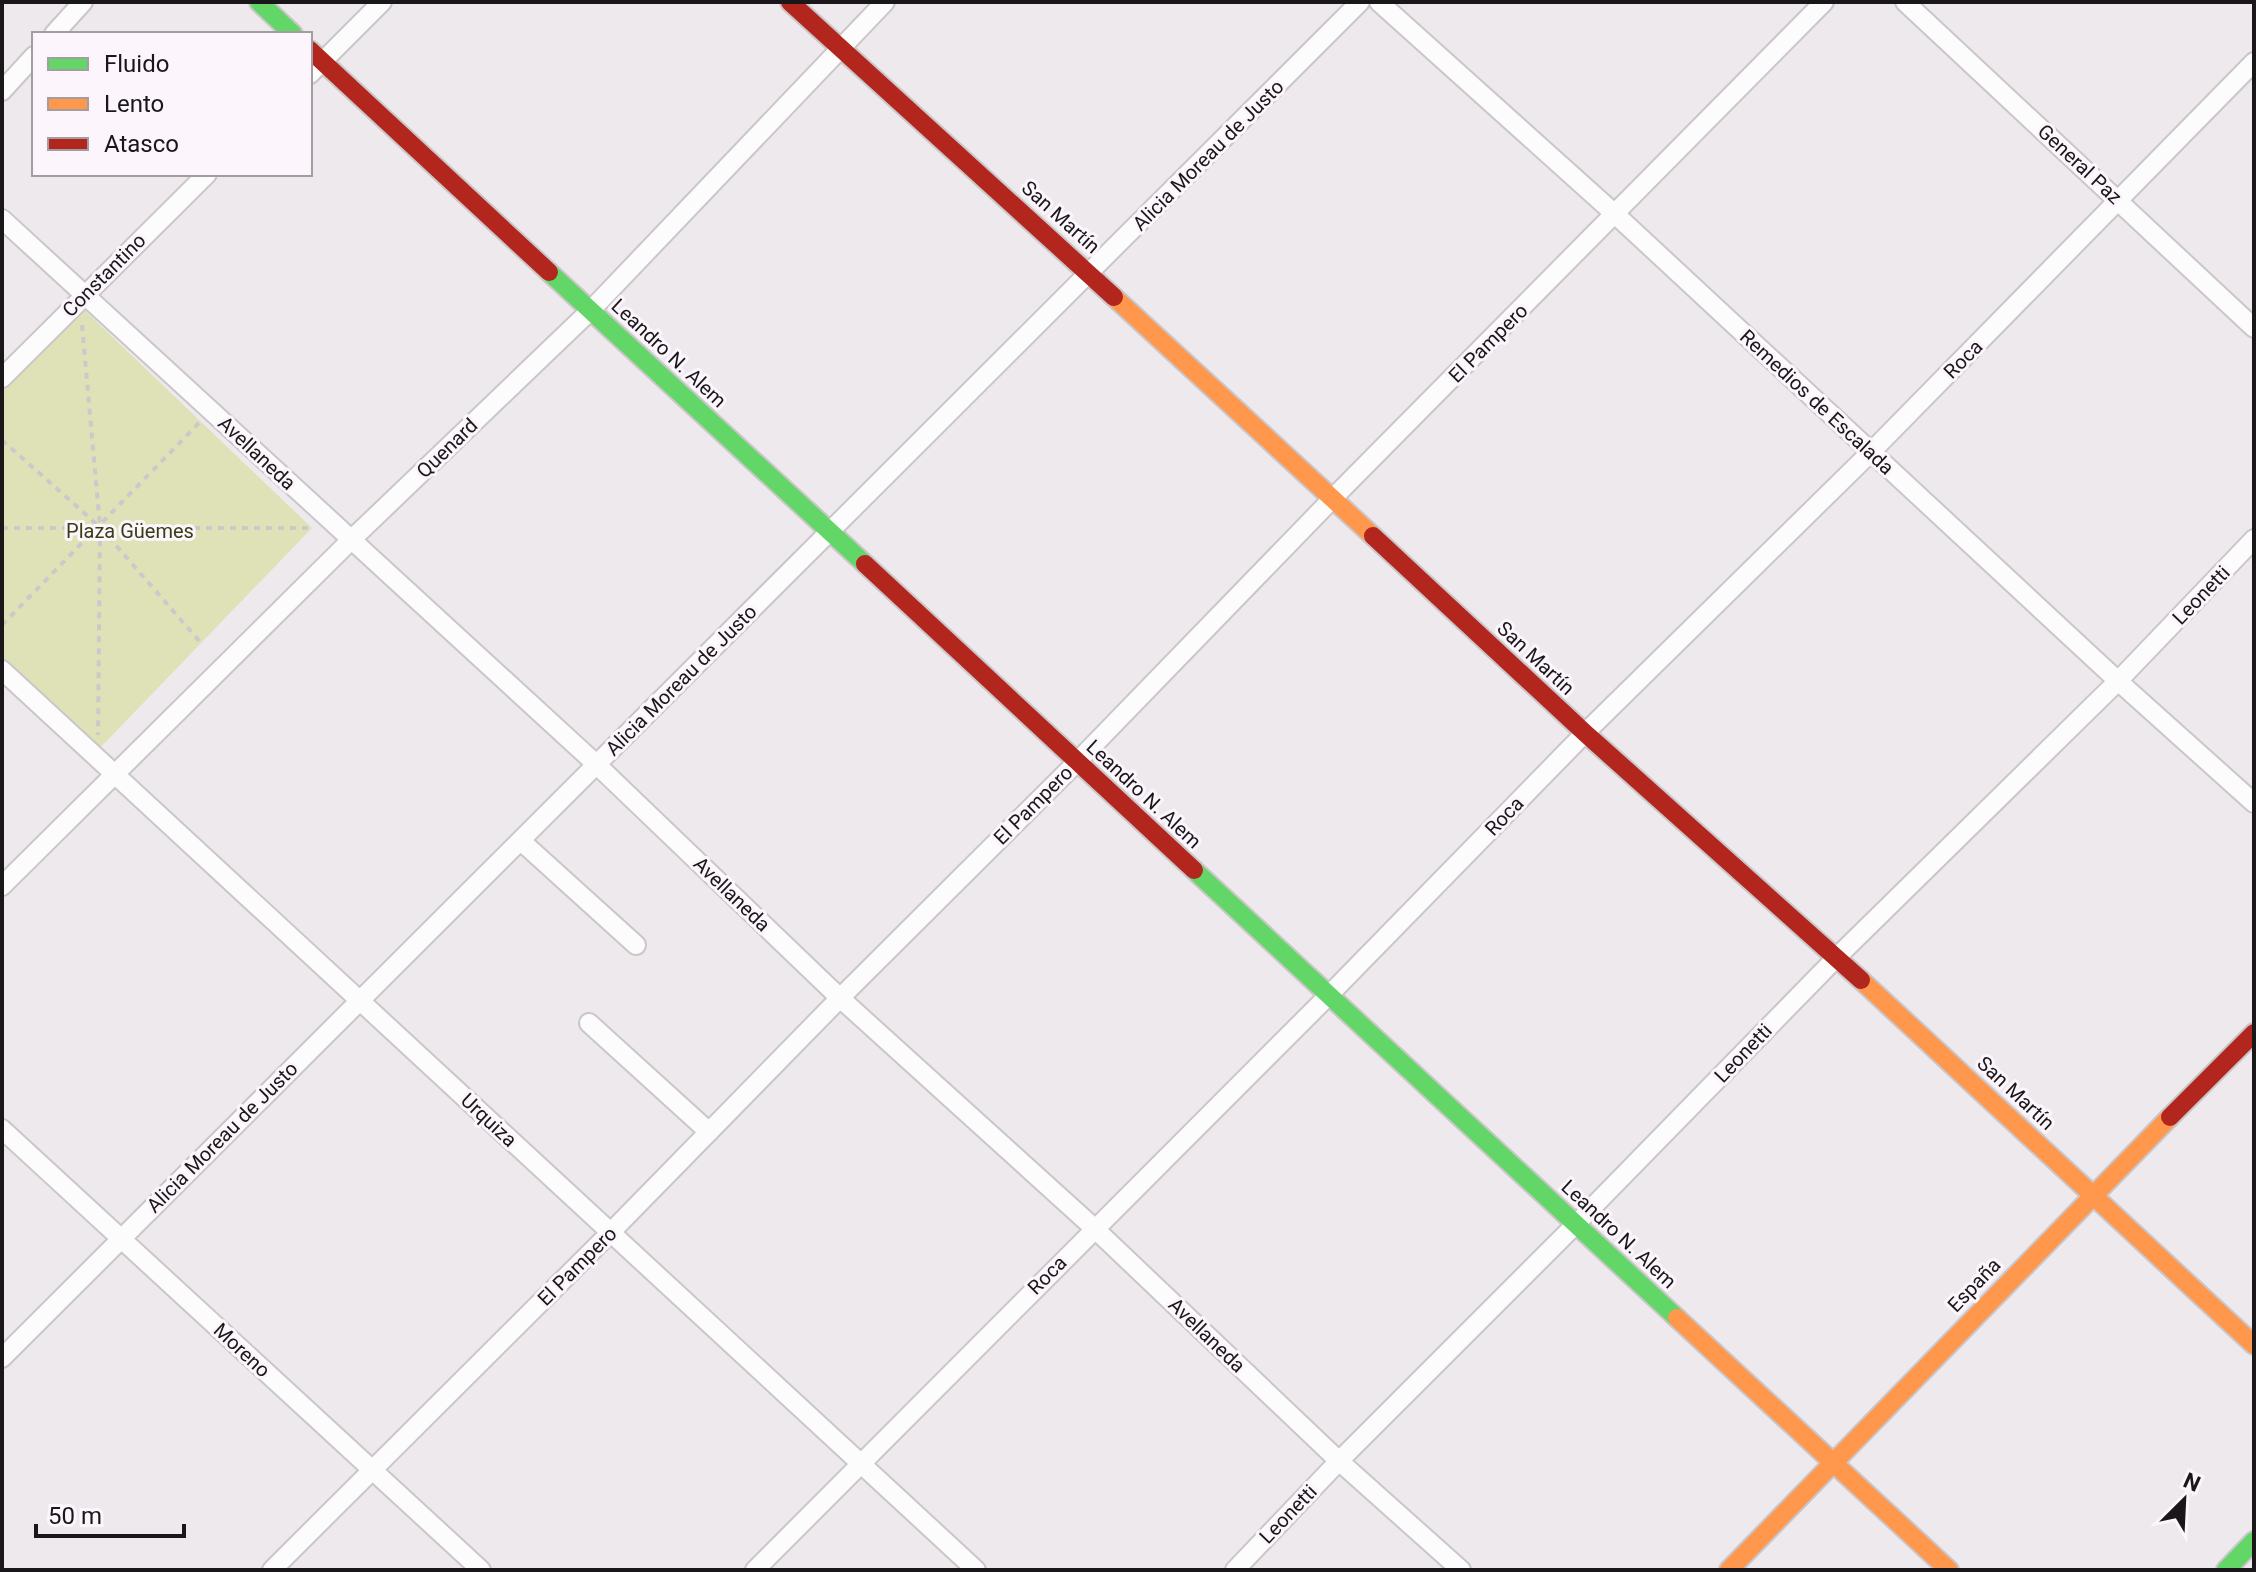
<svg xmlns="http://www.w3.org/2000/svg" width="2256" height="1572" font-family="Roboto,sans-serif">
<rect width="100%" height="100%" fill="#eee9ed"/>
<path fill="#dfe1b7" d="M80 306 312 528 98 750 2 658V387Z"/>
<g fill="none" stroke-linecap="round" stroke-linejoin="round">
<g stroke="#cac6c9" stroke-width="22">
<g id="street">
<path d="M1379 2 1616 215 2118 681 2254 803"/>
<path d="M1905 2 2254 328"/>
<path d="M54 34 83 2"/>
<path d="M310 74 382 2"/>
<path d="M2 91 34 56"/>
<path d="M2 219 596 764 840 998 1094 1228 1339 1461 1461 1570"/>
<path d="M2 378 207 174"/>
<path d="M2 670 976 1570"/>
<path d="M521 841 636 945"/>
<path d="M2 886 351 540 591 310 885 2"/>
<path d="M589 1023 709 1132"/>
<path d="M2 1129 481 1570"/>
<path d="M2 1358 1360 2"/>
<path d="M272 1570 611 1232 840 998 1077 762 1333 498 1824 2"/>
<path d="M755 1570 1329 995 1585 733 1871 452 2254 62"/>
<path d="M1235 1570 1339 1461 1576 1224 1837 957 2118 681 2254 539"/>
</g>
</g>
<g stroke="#cac6c9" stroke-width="22">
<g id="fast">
<path d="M259 2 293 34"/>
<path d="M549 272 865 564"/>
<path d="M1194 870 1677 1318"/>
<path d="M2226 1570 2254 1541"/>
</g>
</g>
<g stroke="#cac6c9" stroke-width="22">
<g id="slow">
<path d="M1114 297 1373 536"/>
<path d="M1861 980 2254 1345"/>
<path d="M1677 1318 1949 1570"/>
<path d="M1729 1570 2170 1117"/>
</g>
</g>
<g stroke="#cac6c9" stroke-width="22">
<g id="jam">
<path d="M790 2 1114 297"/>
<path d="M310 50 549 272"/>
<path d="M1373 536 1585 733 1861 980"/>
<path d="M865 564 1194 870"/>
<path d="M2170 1117 2254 1033"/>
</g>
</g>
<g stroke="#cbcacb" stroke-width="4" stroke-dasharray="6 6" stroke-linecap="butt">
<path d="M82 325 100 527 98 735"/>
<path d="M2 440 100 527 201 643"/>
<path d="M2 528H312"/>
<path d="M2 625 199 423"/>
</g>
<use href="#street" stroke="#fcfcfc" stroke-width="18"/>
<use href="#fast" stroke="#63d668" stroke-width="18"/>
<use href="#slow" stroke="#ff974d" stroke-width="18"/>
<use href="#jam" stroke="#b3261e" stroke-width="18"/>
</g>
<g text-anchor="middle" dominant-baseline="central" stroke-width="6" stroke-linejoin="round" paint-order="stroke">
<g font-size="20" fill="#191719" stroke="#fcf6fc">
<text transform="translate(1208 155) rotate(-45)">Alicia Moreau de Justo</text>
<text transform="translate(2080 164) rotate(43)">General Paz</text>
<text transform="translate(1061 217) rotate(42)">San Martín</text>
<text transform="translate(104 275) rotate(-45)">Constantino</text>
<text transform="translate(1488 343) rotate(-45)">El Pampero</text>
<text transform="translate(669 353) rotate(43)">Leandro N. Alem</text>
<text transform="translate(1963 359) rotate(-45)">Roca</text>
<text transform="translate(1817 402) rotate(43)">Remedios de Escalada</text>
<text transform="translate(447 448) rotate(-44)">Quenard</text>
<text transform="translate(257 453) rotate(43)">Avellaneda</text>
<text transform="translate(2201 595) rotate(-46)">Leonetti</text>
<text transform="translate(1536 658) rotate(43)">San Martín</text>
<text transform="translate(681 680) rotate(-45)">Alicia Moreau de Justo</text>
<text transform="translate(1144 794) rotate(43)">Leandro N. Alem</text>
<text transform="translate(1033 805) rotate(-45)">El Pampero</text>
<text transform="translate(1504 816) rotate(-46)">Roca</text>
<text transform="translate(732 894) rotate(44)">Avellaneda</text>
<text transform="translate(1743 1053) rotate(-46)">Leonetti</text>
<text transform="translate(2016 1093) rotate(43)">San Martín</text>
<text transform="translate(489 1120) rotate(43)">Urquiza</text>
<text transform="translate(222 1137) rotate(-45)">Alicia Moreau de Justo</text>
<text transform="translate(1619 1234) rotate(43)">Leandro N. Alem</text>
<text transform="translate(577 1266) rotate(-45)">El Pampero</text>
<text transform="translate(1047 1275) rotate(-45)">Roca</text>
<text transform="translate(1974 1285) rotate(-46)">España</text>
<text transform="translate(1207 1335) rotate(44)">Avellaneda</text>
<text transform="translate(242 1350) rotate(43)">Moreno</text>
<text transform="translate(1288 1514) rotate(-46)">Leonetti</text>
</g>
<g font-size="20" fill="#393c15" stroke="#fcf6fc">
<text x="130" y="531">Plaza Güemes</text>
</g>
</g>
<rect width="2256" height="1572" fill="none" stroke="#191719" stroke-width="8"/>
<rect x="32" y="32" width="280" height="144" fill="#fcf6fc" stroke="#a19da1" stroke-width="2"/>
<rect x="48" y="58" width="40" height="12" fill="#63d668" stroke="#a19da1" stroke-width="2"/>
<text x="104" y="72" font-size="24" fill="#191719">Fluido</text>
<rect x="48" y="98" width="40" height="12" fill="#ff974d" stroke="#a19da1" stroke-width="2"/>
<text x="104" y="112" font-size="24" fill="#191719">Lento</text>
<rect x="48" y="138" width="40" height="12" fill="#b3261e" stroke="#a19da1" stroke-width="2"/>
<text x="104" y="152" font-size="24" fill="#191719">Atasco</text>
<g transform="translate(2184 1500) rotate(24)" stroke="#fcf6fc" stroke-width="6" paint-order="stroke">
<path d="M0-6L14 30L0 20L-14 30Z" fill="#191719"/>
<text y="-12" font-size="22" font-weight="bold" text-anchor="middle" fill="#191719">N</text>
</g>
<path d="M36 1524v12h148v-12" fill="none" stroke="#191719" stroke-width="4"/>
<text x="48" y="1524" font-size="24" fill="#191719" stroke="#fcf6fc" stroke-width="6" paint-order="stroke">50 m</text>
</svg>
